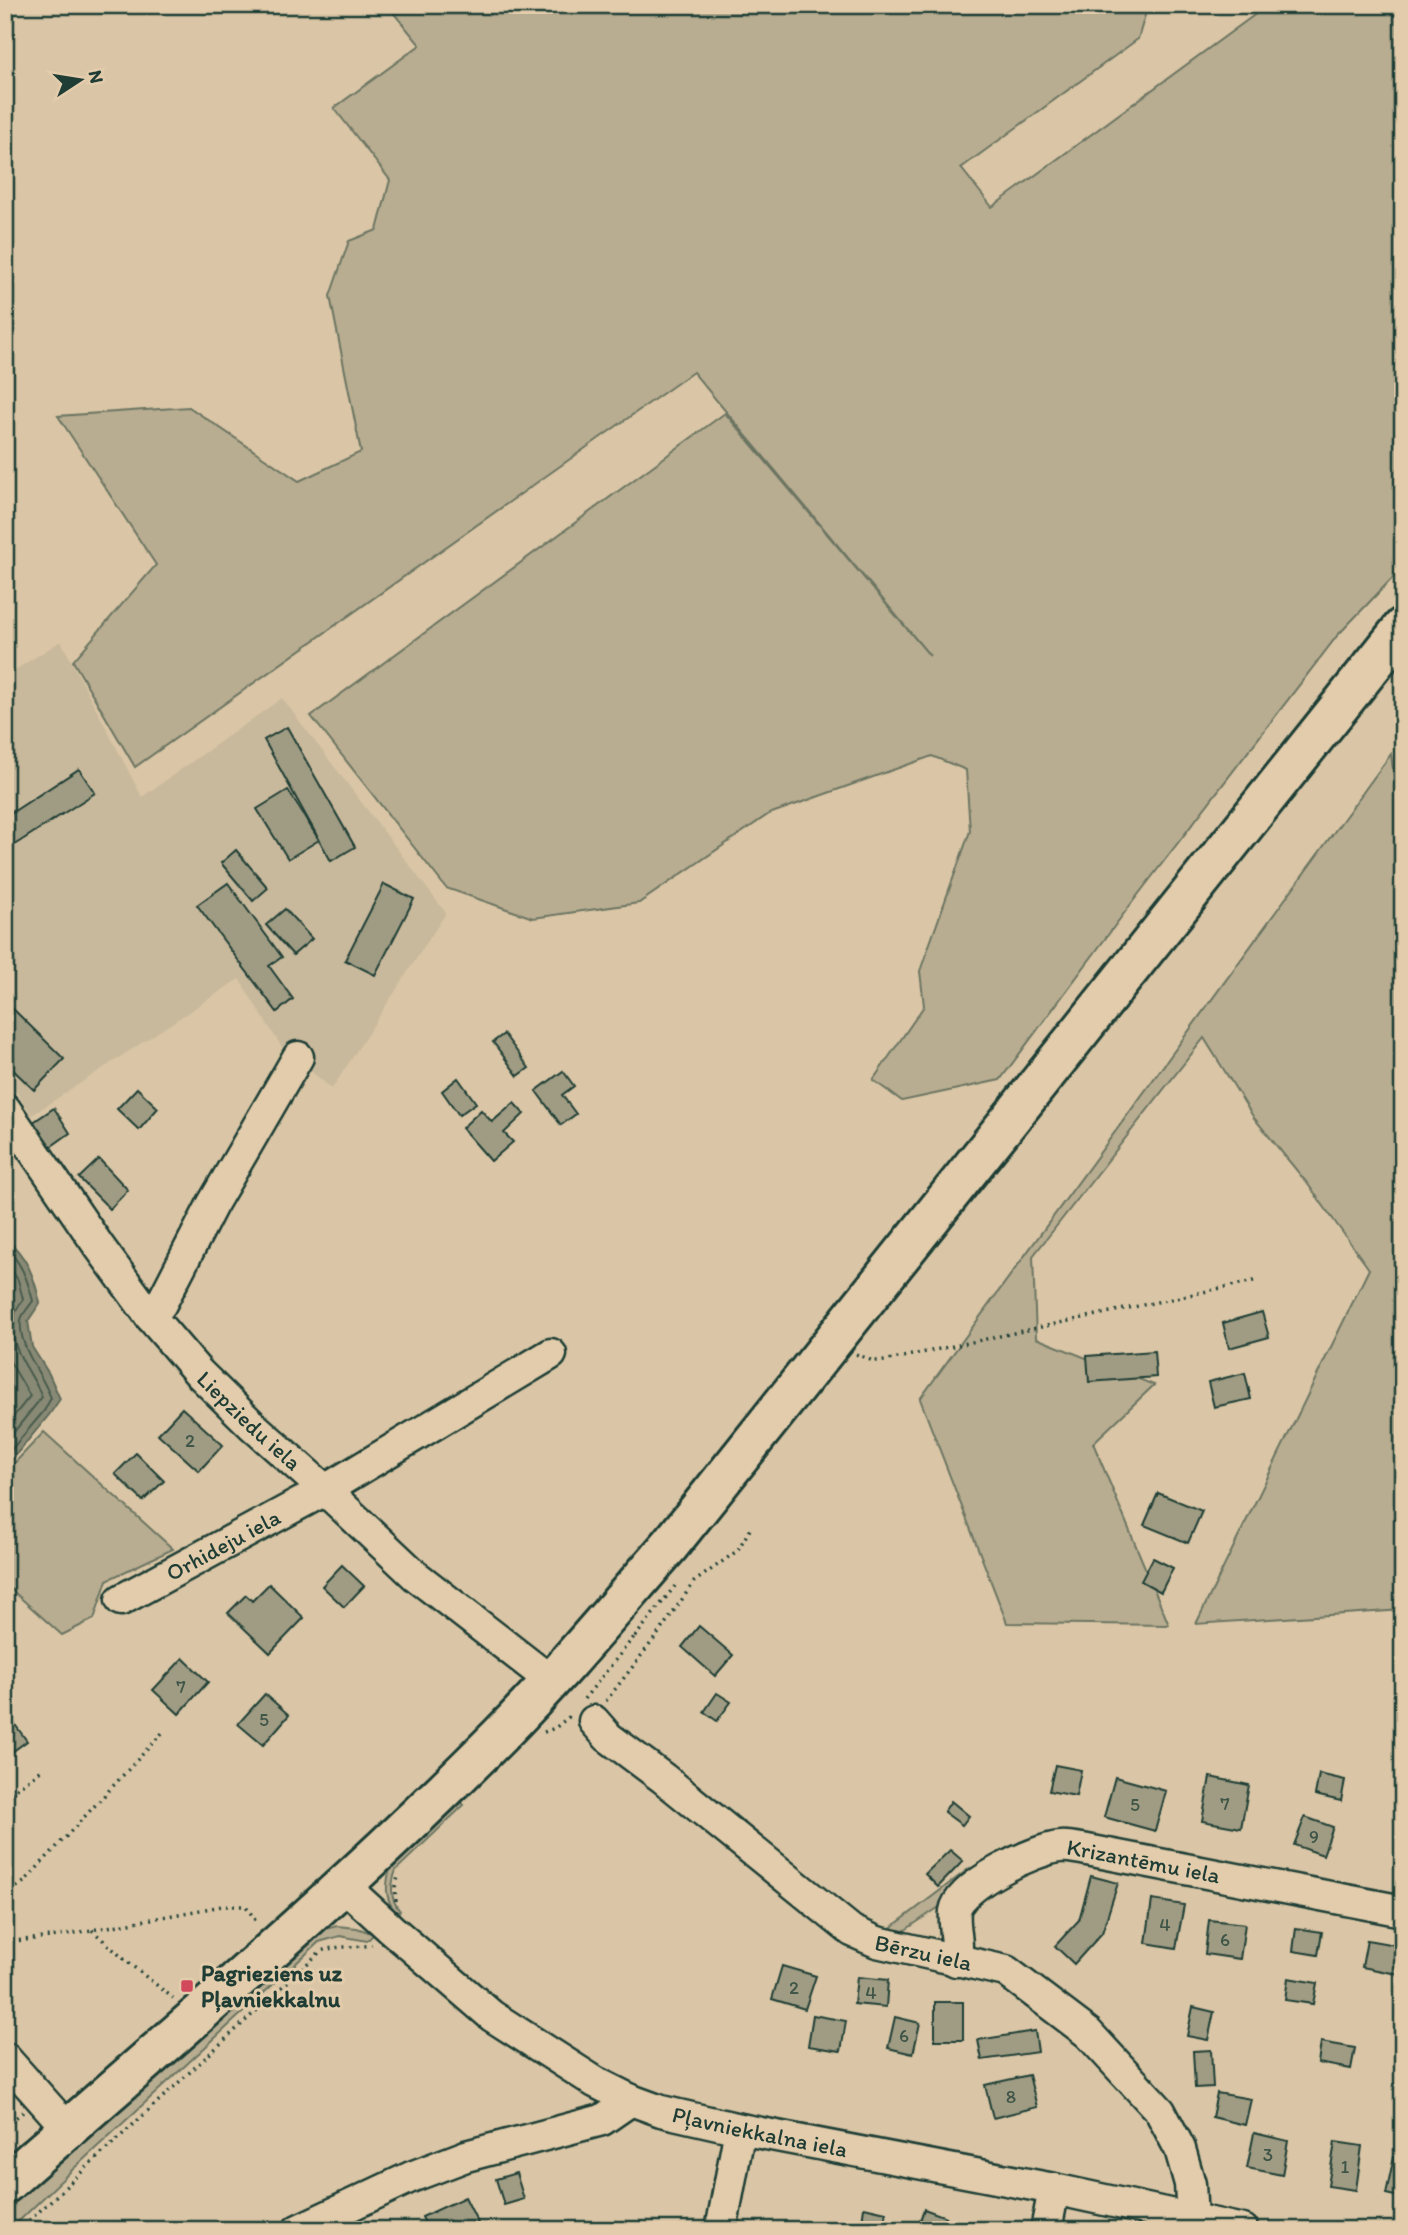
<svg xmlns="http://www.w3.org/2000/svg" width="1408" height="2235" font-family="Itim,sans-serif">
<rect width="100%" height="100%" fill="#dac6a6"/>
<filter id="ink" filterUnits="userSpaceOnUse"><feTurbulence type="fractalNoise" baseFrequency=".0143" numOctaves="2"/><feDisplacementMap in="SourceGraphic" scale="14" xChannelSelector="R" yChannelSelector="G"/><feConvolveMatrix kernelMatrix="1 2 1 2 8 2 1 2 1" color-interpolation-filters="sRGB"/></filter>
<g filter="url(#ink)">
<path fill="#c9b99c" d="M61 641 142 797 282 698 446 913 332 1089 281 1046 239 979 32 1115 5 1076V676Z"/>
<g fill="#b8ad91" stroke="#6c7562" stroke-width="2">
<path d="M387 5H1148L1138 39 961 168 992 207 1268 5H1403V567L1337 636 1134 900 1000 1080 902 1101 873 1080 924 1006 920 971 970 831 966 770 932 756 769 814 639 903 533 918 446 888 311 716 725 413 930 656 693 372 135 767 73 661 156 565 58 416 189 407 299 481 361 452 330 296 349 241 377 230 390 180 334 108 420 45Z"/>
<path d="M1391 754 1403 844V1610L1196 1624 1369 1269 1307 1183 1254 1118 1204 1038 1033 1256 1036 1338 1154 1385 1093 1443 1169 1625 1007 1623 920 1399Z"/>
<path d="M44 1432 173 1549 107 1580 94 1619 62 1635 5 1584V1473Z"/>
<path d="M459 1799 464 1805 396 1870C391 1884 389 1898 400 1911L397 1914C383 1898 386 1883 391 1864Z"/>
<path d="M970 1868 978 1878 948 1901 895 1937 884 1933Z"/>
<path d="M337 1926 357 1928 374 1934 367 1941 340 1936 319 1942 70 2172 17 2223 9 2230H5V2203L321 1930Z"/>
</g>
<path fill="#898a74" stroke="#5f6b5a" stroke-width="2" d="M5 1238C27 1256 34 1276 40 1303L28 1321 32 1347 49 1374 60 1399 49 1415 5 1468Z"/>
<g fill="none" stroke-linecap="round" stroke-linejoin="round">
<g stroke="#495c4e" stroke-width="2">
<path d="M5 1247C21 1261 28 1281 33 1301 29 1307 22 1314 21 1320 18 1348 42 1373 51 1398L44 1411 5 1457"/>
<path d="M5 1260 18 1280 23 1299C20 1305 14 1311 13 1319 8 1349 32 1371 42 1397L5 1443"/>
<path d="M5 1346 9 1360 30 1396 5 1427"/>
</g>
</g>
<g fill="#a09c83" stroke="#1f3d34" stroke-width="2">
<path d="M287 727 355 847 331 861 264 740Z"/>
<path d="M79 769 95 793 5 851V817Z"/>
<path d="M288 790 319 840 288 859 257 809Z"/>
<path d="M236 850 268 888 253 901 221 863Z"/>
<path d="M228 883 282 957 269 966 293 999 277 1012 197 905Z"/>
<path d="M384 884 414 899 375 975 345 960Z"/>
<path d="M285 909 312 939 293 955 266 925Z"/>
<path d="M5 1001 64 1059 34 1090 5 1062Z"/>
<path d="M504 1034 529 1068 518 1076 493 1042Z"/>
<path d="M563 1071 574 1086 562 1095 576 1114 561 1125 536 1091Z"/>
<path d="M458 1078 476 1103 459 1115 442 1091Z"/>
<path d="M137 1088 158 1108 139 1130 117 1109Z"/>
<path d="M514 1103 524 1114 504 1133 513 1142 491 1161 462 1128 481 1110 492 1122Z"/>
<path d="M54 1108 70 1133 46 1150 29 1125Z"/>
<path d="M99 1159 128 1190 110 1209 79 1178Z"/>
<path d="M1262 1312 1269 1337 1229 1348 1223 1323Z"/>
<path d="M1154 1351 1156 1377 1089 1382 1087 1356Z"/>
<path d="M1245 1373 1251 1399 1214 1407 1208 1382Z"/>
<path d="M182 1408 223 1445 199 1471 158 1434Z"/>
<path d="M136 1453 164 1481 143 1501 115 1474Z"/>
<path d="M1158 1493 1202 1511 1188 1543 1144 1525Z"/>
<path d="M1153 1558 1173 1568 1161 1592 1141 1581Z"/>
<path d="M342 1565 364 1586 344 1607 322 1586Z"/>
<path d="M269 1584 304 1618 270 1653 228 1613 246 1595 252 1601Z"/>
<path d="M699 1626 733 1655 715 1676 682 1647Z"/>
<path d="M183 1658 208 1682 179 1714 153 1690Z"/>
<path d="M717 1693 731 1702 717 1721 704 1712Z"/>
<path d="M265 1694 289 1715 263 1745 238 1724Z"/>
<path d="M8 1715 27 1741 5 1757V1717Z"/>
<path d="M1055 1765 1081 1770 1076 1796 1049 1791Z"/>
<path d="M1319 1774 1345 1780 1341 1801 1315 1795Z"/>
<path d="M1115 1777 1166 1791 1155 1831 1104 1817Z"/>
<path d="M1210 1777 1249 1785 1241 1828 1202 1821Z"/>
<path d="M951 1801 969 1816 962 1825 944 1812Z"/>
<path d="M1305 1817 1333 1827 1323 1855 1294 1845Z"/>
<path d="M950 1850 963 1861 938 1887 925 1874Z"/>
<path d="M1091 1876 1118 1883 1102 1933 1074 1964 1055 1946 1079 1920Z"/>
<path d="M1152 1900 1184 1905 1176 1948 1146 1943Z"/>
<path d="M1209 1920 1245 1924 1240 1959 1205 1954Z"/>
<path d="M1296 1928 1322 1932 1318 1955 1293 1951Z"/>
<path d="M1367 1940 1401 1946 1397 1974 1362 1967Z"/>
<path d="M782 1966 816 1976 805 2009 772 1999Z"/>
<path d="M857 1977 888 1980 886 2007 854 2004Z"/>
<path d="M1288 1978 1317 1983 1313 2004 1285 2000Z"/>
<rect x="935" y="2002" width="28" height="38"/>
<path d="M1193 2007 1214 2012 1208 2040 1187 2036Z"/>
<path d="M813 2015 846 2021 841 2051 808 2046Z"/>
<path d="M895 2017 920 2023 913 2054 888 2048Z"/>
<path d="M1035 2031 1038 2052 982 2060 978 2040Z"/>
<path d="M1321 2042 1355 2048 1351 2069 1318 2063Z"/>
<path d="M1211 2050 1213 2087 1195 2088 1193 2051Z"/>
<path d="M1029 2075 1037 2107 993 2118 985 2085Z"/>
<path d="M1217 2093 1251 2099 1245 2125 1212 2117Z"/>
<path d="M1254 2133 1288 2141 1282 2175 1247 2168Z"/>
<path d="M1335 2142 1362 2146 1356 2190 1328 2186Z"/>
<path d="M1394 2156 1403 2158V2198L1386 2194Z"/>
<path d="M516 2173 524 2199 504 2205 496 2179Z"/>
<path d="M465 2197 478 2223 464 2230H428L422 2217Z"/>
<path d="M864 2207 886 2212 883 2227 862 2222Z"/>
<path d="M924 2209 946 2217 941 2230H917Z"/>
</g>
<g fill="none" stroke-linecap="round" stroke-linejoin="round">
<g stroke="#1f3d34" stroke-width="35">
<g id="minor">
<path id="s1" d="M5 1109 98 1245 150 1316 199 1373 253 1426 325 1490 416 1576 551 1681"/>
<path d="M150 1316 161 1304 212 1205 298 1057"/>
<path id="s2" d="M121 1600 325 1490 551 1354"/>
<path id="s3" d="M594 1721 608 1737 663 1778 852 1931 877 1942 1006 1971 1088 2033 1160 2111 1180 2149 1190 2184 1192 2220"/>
<path id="s4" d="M343 1885 391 1929 492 2016 595 2082 631 2100 661 2111 740 2129 1054 2189 1243 2230"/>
<path id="s5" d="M956 1961C960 1943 953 1928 955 1911 959 1885 1036 1849 1060 1847 1067 1846 1075 1848 1082 1849L1403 1911"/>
<path d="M5 2058 68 2129"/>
<path d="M298 2230 411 2177 466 2156 602 2120 631 2100"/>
<path d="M721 2230 740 2129"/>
<path d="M1046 2230 1054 2189"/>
</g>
</g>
<g stroke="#1f3d34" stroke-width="44">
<path id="major" d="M5 2184C172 2037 343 1893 500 1735 560 1674 614 1609 670 1545L1403 627"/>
</g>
<g stroke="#1f3d34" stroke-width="3.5" stroke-dasharray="2 5" stroke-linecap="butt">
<path d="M856 1354 873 1361H884L1254 1281"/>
<path d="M635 1637 675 1586"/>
<path d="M584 1699 634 1637"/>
<path d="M606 1701 658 1634 694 1582 737 1551 752 1526"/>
<path d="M544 1732 555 1728 570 1716"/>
<path d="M5 1797 43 1769"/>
<path d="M5 1895 24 1882 164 1731"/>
<path d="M396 1901 395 1887 399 1874"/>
<path d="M92 1930 126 1961 173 1998"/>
<path d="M5 1942 59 1936 222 1906H246L257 1923"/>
<path d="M5 2126 23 2112"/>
<path d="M19 2230 321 1951C338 1945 355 1948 372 1945"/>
</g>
<use href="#minor" stroke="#e2ccab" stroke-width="30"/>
<use href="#major" stroke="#e2ccab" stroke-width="38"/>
</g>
</g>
<rect fill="#d1495b" stroke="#e2ccab" stroke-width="2.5" x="180" y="1979" width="14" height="14" rx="3.5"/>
<g text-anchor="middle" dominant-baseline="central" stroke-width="6" stroke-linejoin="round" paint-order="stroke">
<g font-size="19" fill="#3f5548">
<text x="190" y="1440">2</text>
<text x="181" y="1686">7</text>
<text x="264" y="1719">5</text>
<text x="1225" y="1803">7</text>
<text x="1135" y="1804">5</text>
<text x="1314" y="1836">9</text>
<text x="1165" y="1924">4</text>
<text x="1225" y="1939">6</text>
<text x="794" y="1987">2</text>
<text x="871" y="1992">4</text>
<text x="904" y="2035">6</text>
<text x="1011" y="2096">8</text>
<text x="1268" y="2154">3</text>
<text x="1345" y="2166">1</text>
</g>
<g font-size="23" fill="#1f3d34" stroke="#e2ccab">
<text stroke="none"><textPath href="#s1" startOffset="397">Liepziedu iela</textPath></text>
<text stroke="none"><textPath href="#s2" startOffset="116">Orhideju iela</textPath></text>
<text stroke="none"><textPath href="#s5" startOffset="262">Krizantēmu iela</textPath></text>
<text stroke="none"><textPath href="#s3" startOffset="408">Bērzu iela</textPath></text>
<text stroke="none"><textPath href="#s4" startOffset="494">Pļavniekkalna iela</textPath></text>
</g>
<g font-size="23" font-weight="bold" fill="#1f3d34" stroke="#e2ccab" text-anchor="start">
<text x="201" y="1973">Pagrieziens uz<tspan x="201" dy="26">Pļavniekkalnu</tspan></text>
</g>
</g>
<rect width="1408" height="2235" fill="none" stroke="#e2ccab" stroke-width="28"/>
<rect x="14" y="14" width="1380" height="2207" fill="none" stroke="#1f3d34" stroke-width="2.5" filter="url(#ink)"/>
<g transform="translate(80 80) rotate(78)" stroke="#e2ccab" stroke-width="5" paint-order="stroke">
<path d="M0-5L12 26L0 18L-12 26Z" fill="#1f3d34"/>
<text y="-10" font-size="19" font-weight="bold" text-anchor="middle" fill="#1f3d34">N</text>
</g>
</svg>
